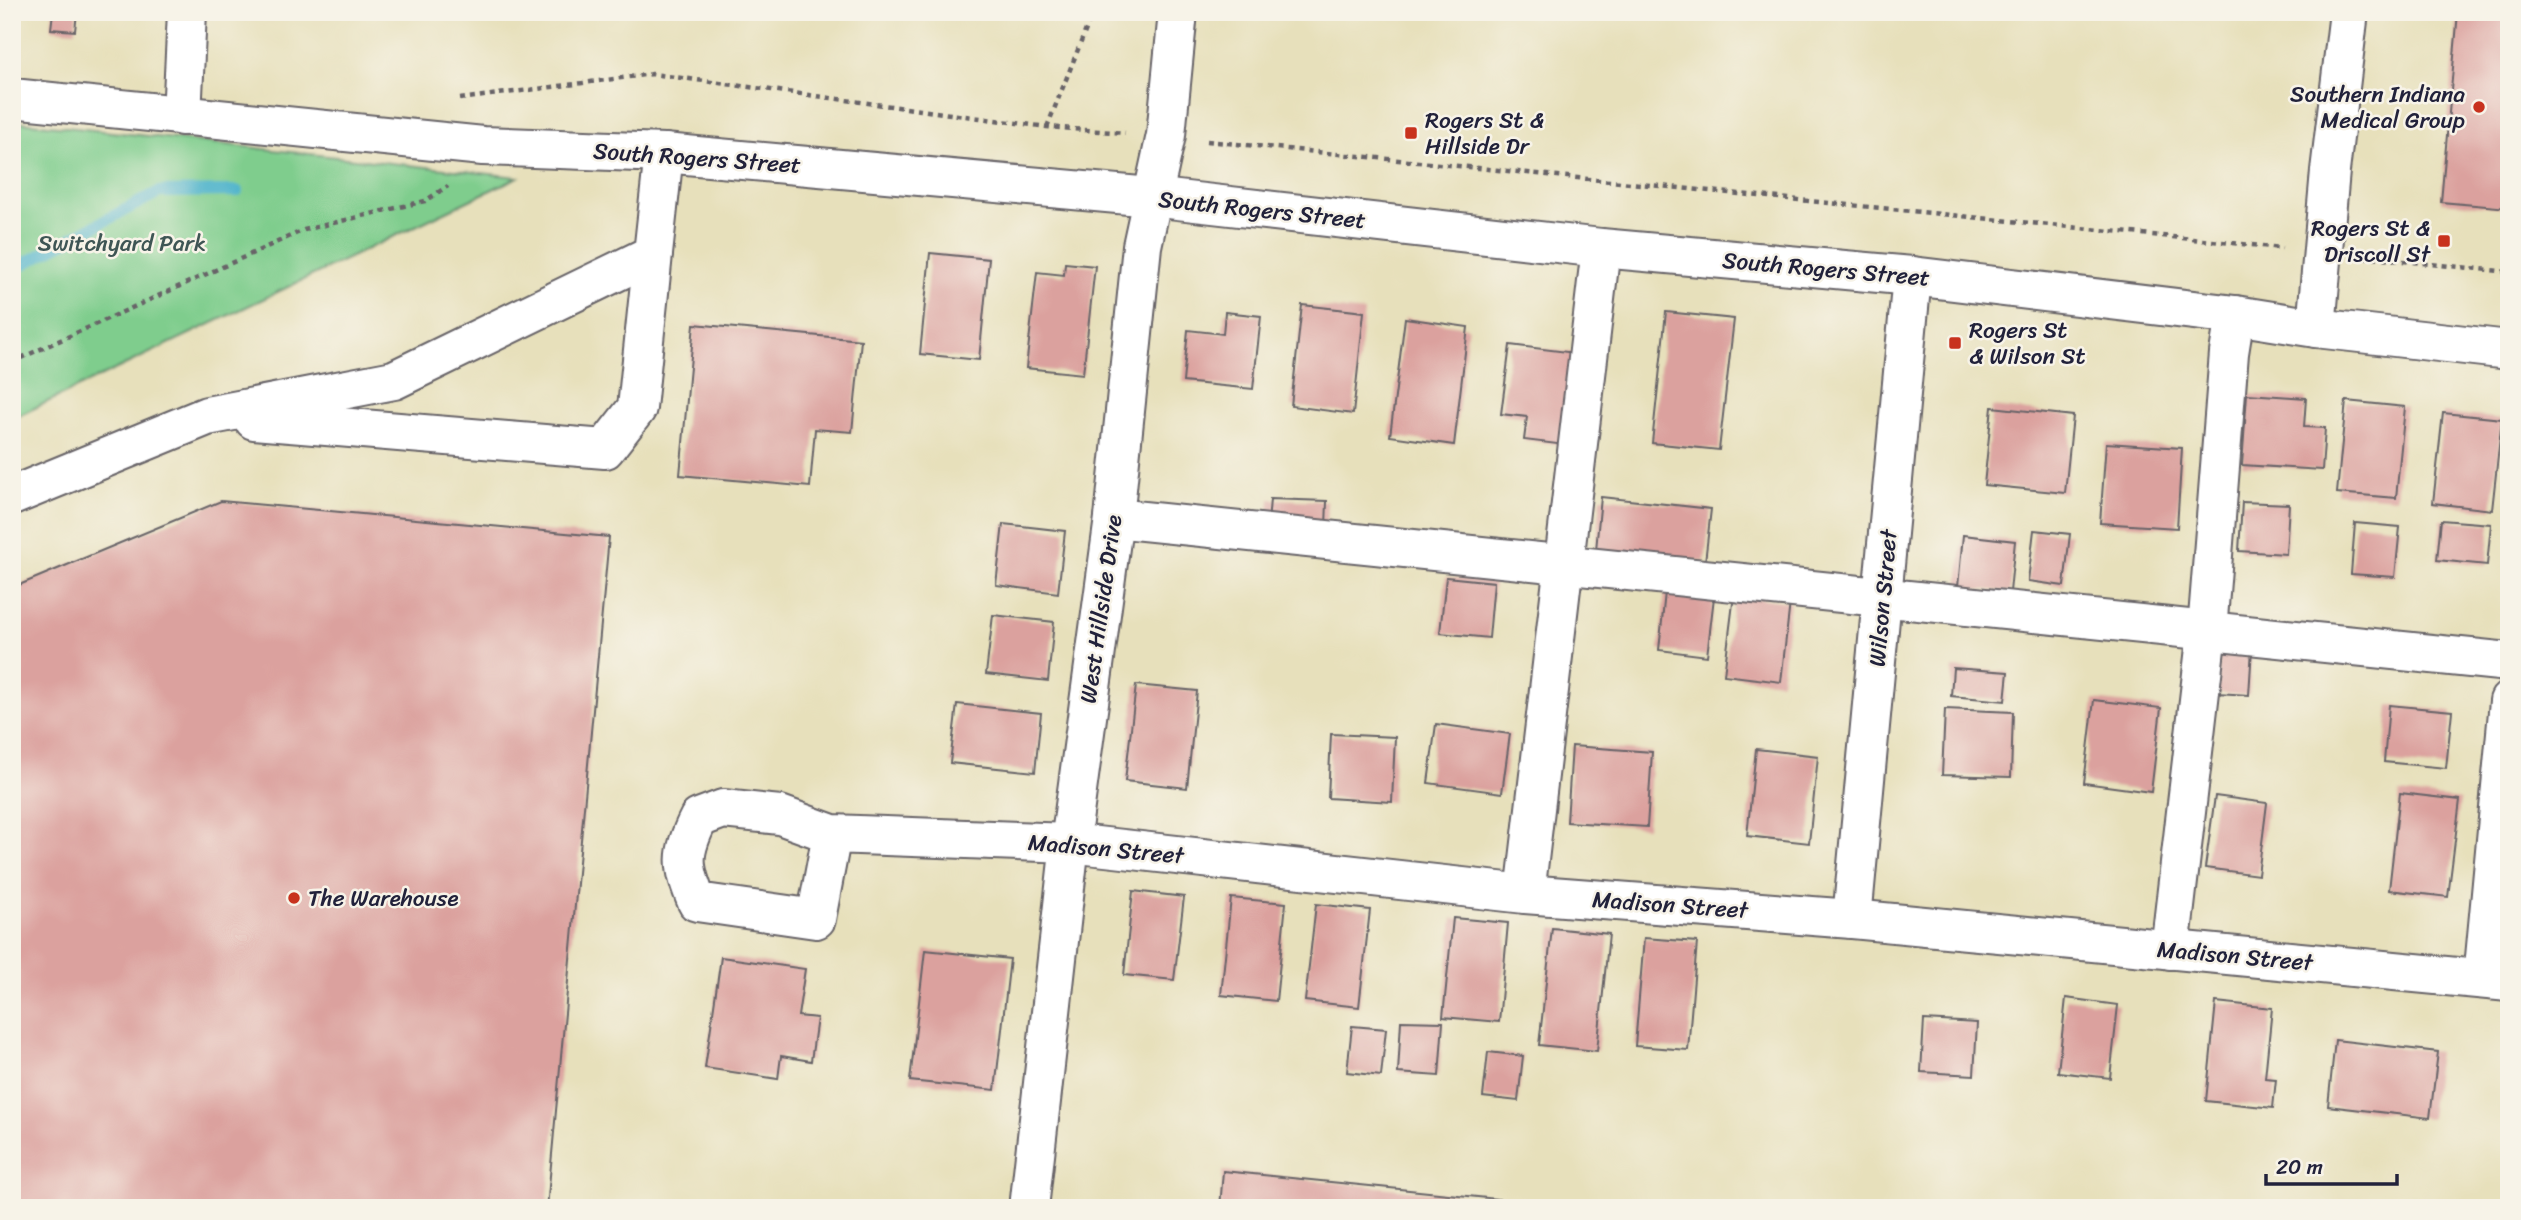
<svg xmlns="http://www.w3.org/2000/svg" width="2521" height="1220" font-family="Sriracha,sans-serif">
<rect width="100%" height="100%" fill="#f7f3e8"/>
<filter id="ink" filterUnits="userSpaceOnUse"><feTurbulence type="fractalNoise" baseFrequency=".0143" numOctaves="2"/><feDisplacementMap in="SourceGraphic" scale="14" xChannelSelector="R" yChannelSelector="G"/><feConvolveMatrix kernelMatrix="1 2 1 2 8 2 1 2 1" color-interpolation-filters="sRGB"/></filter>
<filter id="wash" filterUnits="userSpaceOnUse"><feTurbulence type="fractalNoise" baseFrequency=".00686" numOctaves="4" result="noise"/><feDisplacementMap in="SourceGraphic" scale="28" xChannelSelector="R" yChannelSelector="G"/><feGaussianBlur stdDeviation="1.57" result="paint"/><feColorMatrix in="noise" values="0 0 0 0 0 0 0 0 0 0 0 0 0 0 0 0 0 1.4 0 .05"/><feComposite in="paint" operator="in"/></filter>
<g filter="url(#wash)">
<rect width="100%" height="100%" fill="#e7e0bb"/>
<path fill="#7fcd8d" stroke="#507864" stroke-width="2" d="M12 121 518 177 12 419Z"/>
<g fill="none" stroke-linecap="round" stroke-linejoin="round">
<path stroke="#4db3cb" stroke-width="12" d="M12 270 159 192 237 191"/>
</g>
<g id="blocks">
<g fill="#dba19e">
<path d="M53 12H77L75 31 51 29Z"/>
<path d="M2458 12H2509V208L2441 202Z"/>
<path d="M930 253 989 259 979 360 920 354Z"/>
<path d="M1065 263 1095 266 1083 374 1026 368 1037 272 1064 275Z"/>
<path d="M1302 305 1364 312 1353 414 1291 406Z"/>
<path d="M1225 312 1261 316 1253 389 1183 382 1188 330 1223 334Z"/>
<path d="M1666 312 1734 319 1719 450 1652 443Z"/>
<path d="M1405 318 1468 327 1454 445 1390 436Z"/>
<path d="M694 324 861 340 852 432 815 429 810 487 680 475Z"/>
<path d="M1510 345 1576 353 1565 445 1524 440 1527 417 1501 414Z"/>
<path d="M2247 394 2306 398 2304 427 2325 428 2322 470 2242 465Z"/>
<path d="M2346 401 2405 407 2396 498 2337 493Z"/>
<path d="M1992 407 2073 416 2065 493 1984 485Z"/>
<path d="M2443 413 2502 419 2492 510 2433 503Z"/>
<path d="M2106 443 2182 448 2177 528 2100 523Z"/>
<path d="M1601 497 1711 509 1705 562 1596 550Z"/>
<path d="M1270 499 1327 501 1326 527 1268 524Z"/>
<path d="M221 501 609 537 547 1208H12V588Z"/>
<path d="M2242 502 2289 504 2286 554 2239 551Z"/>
<path d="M2441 520 2491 524 2487 565 2437 560Z"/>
<path d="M2355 523 2400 527 2395 577 2351 574Z"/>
<path d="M1003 524 1065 531 1058 593 996 585Z"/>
<path d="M2034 530 2070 534 2064 586 2028 581Z"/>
<path d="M1963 535 2015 541 2010 592 1958 587Z"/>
<path d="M1446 577 1494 582 1489 638 1440 633Z"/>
<path d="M1665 592 1714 597 1707 656 1659 650Z"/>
<path d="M1734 595 1790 602 1781 682 1724 675Z"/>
<path d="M993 615 1054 622 1048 681 986 674Z"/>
<path d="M2220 646 2252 648 2249 695 2217 693Z"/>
<path d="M1953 668 2008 672 2005 701 1951 696Z"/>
<path d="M1136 685 1197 691 1187 788 1125 781Z"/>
<path d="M2094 700 2161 708 2151 792 2084 783Z"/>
<path d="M957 704 1041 713 1035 772 950 763Z"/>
<path d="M2389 705 2452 711 2446 768 2384 762Z"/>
<path d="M1945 709 2013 712 2011 777 1942 775Z"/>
<path d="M1436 724 1510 734 1502 793 1428 783Z"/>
<path d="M1331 734 1395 737 1392 802 1328 798Z"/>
<path d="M1572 746 1652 752 1647 827 1567 822Z"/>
<path d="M1756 749 1818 756 1809 843 1747 836Z"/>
<path d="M2400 793 2460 800 2448 897 2389 890Z"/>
<path d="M2215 796 2267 803 2258 875 2205 868Z"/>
<path d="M1133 891 1184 897 1174 980 1124 975Z"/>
<path d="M1231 898 1286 903 1276 1001 1221 995Z"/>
<path d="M1316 904 1370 910 1359 1007 1305 1001Z"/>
<path d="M1453 918 1508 923 1499 1022 1443 1017Z"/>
<path d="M1552 928 1609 934 1597 1051 1539 1045Z"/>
<path d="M1644 938 1697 942 1688 1050 1635 1046Z"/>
<path d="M925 950 1010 959 995 1090 910 1081Z"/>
<path d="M721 957 805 969 798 1016 817 1018 811 1061 781 1056 778 1079 705 1068Z"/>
<path d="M2066 998 2118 1005 2110 1078 2058 1072Z"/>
<path d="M2216 1002 2272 1008 2265 1078 2276 1079 2273 1108 2206 1101Z"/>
<path d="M1924 1020 1977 1023 1974 1075 1921 1072Z"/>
<path d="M1401 1021 1443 1022 1439 1076 1398 1073Z"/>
<path d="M1352 1026 1386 1029 1381 1076 1347 1072Z"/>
<path d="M2335 1040 2438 1052 2430 1118 2328 1106Z"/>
<path d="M1488 1052 1523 1056 1518 1101 1483 1097Z"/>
<path d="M1223 1171 1565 1206 1564 1208H1220Z"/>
</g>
</g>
</g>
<g filter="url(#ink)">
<use href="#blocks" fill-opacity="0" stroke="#676468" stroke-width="2"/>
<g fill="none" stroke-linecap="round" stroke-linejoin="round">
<g stroke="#676468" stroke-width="42">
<g id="minor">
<path d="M12 98 483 146 664 153 1151 197 1601 248 1912 276 2235 315 2316 328 2509 350"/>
<path d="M182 116 187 12"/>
<path d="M2316 328 2330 171 2349 12"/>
<path d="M254 420 605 449 637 408 653 254"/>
<path d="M12 496 207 416 394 380 653 254 664 153"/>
<path d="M1114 518 2509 662"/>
<path d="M832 834 816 919 697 902C682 866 681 853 699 818L723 809 780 815 832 834 1070 843 1525 894 1852 919 2509 982"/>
<path d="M1525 894 1601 248"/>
<path d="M1852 919 1912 276"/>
<path d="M2170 950 2207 631 2229 353 2235 315"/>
<path d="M2483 979 2509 701"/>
<path d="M1029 1208 1070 843 1114 518 1142 246 1166 135 1178 12"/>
</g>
</g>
<g stroke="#676468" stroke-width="4.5" stroke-dasharray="5 5" stroke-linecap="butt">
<path d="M460 99 652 74 1047 127 1125 133"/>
<path d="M1047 127 1093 12"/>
<path d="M1207 141 2282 248"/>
<path d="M2363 257 2509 272"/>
<path d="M12 362 304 230 425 201 448 186"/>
</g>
<use href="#minor" stroke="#fff" stroke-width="38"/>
</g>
</g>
<g fill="#c8321e" stroke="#f7f3e8" stroke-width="2.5">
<circle cx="2479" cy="107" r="7"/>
<rect x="1404" y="126" width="14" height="14" rx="3.5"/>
<rect x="2437" y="234" width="14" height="14" rx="3.5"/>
<rect x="1948" y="336" width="14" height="14" rx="3.5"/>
<circle cx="294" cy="898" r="7"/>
</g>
<g text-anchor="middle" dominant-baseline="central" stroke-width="5" stroke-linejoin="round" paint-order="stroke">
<g font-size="23" fill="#22223b" stroke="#f7f3e8" text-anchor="start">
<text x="2465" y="94" text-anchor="end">Southern Indiana<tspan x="2465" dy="26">Medical Group</tspan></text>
<text x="1425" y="120">Rogers St &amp;<tspan x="1425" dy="26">Hillside Dr</tspan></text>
<text x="2430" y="228" text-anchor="end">Rogers St &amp;<tspan x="2430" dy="26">Driscoll St</tspan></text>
<text x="1969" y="330">Rogers St<tspan x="1969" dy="26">&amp; Wilson St</tspan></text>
<text x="308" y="898">The Warehouse</text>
</g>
<g font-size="23" fill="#22223b" stroke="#f7f3e8">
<text transform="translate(697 158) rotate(4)">South Rogers Street</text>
<text transform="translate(1262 210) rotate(6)">South Rogers Street</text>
<text transform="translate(1826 269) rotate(5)">South Rogers Street</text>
<text transform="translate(1883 598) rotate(-85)">Wilson Street</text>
<text transform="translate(1101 609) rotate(-82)">West Hillside Drive</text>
<text transform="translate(1106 849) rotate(5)">Madison Street</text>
<text transform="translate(1670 905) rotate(4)">Madison Street</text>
<text transform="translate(2235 956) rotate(5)">Madison Street</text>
</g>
<g font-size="23" fill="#3e5554" stroke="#f7f3e8">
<text x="122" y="243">Switchyard Park</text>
</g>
</g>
<rect width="2521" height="1220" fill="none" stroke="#f7f3e8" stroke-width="42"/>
<path d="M2266 1174v10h131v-10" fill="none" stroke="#22223b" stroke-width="3.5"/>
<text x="2276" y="1174" font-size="21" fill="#22223b" stroke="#f7f3e8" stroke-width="5" paint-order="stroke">20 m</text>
</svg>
